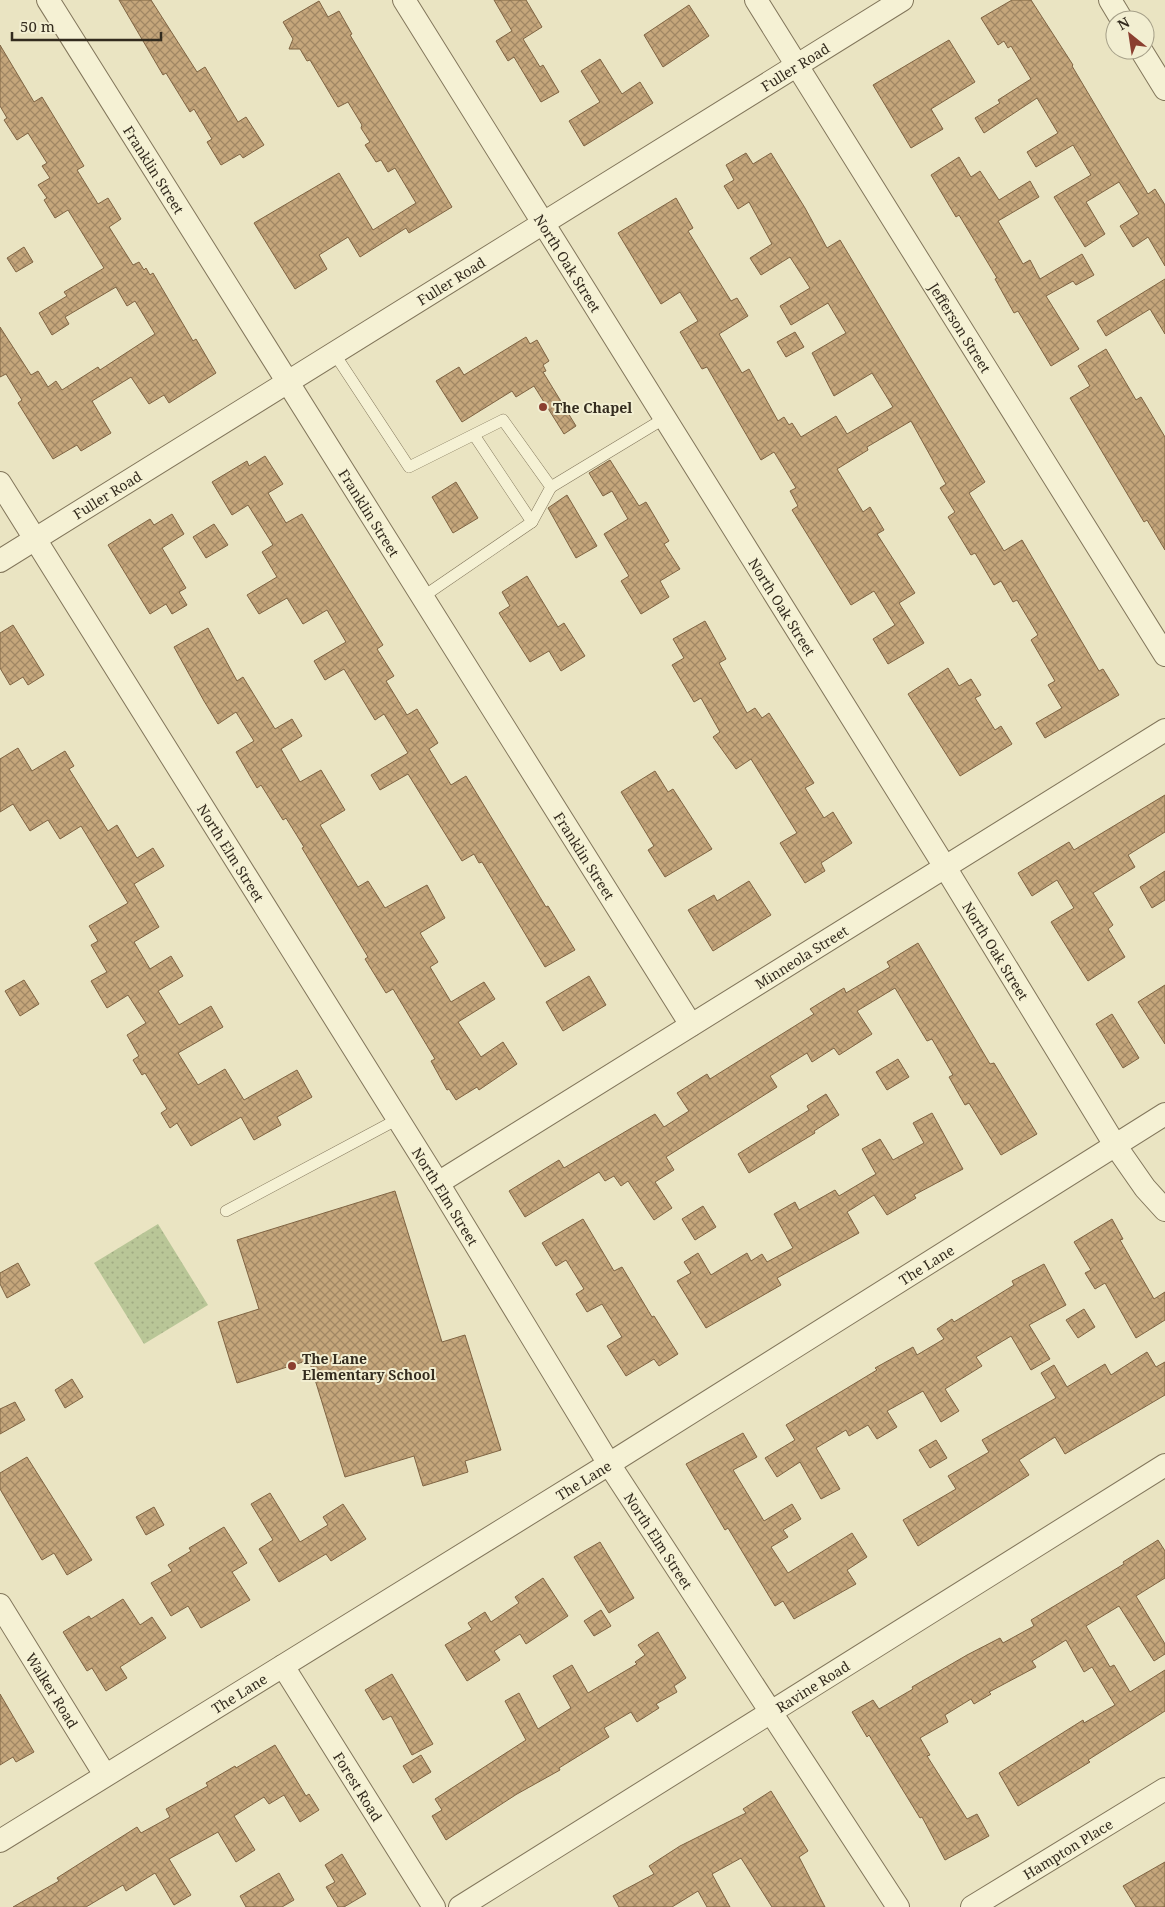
<svg xmlns="http://www.w3.org/2000/svg" width="1165" height="1907" font-family="'Noto Serif',serif">
<defs>
<pattern id="green-dots" width="8" height="8" patternUnits="userSpaceOnUse" patternTransform="scale(1.25)"><rect width="8" height="8" fill="#b9c697"/><path d="M2 2h.1M6 6h.1" fill="none" stroke="#a0aa82" stroke-width="1.8" stroke-linecap="round"/></pattern>
<pattern id="building-cross-hatch" width="8" height="8" patternUnits="userSpaceOnUse" patternTransform="scale(1.25)"><rect width="8" height="8" fill="#c5a67b"/><path d="M0 0l8 8M0 8l8-8" fill="none" stroke="#a18764"/></pattern>
</defs>
<rect width="100%" height="100%" fill="#eae4c2"/>
<path fill="url(#green-dots)" d="M158 1224 208 1305 144 1344 94 1263Z"/>
<g fill="url(#building-cross-hatch)" stroke="#7f6443">
<path d="M119 0H151L197 72 205 67 238 122 246 117 264 145 243 158 240 154 221 165 207 142 212 139 194 109 190 112 166 73 163 75Z"/>
<path d="M494 0H526L542 27 523 39 540 67 543 65 559 92 541 102 514 57 508 61 496 41 512 31Z"/>
<path d="M1012 0H1031L1073 65 1072 66 1148 194 1155 189 1165 205V266L1148 237 1133 247 1120 226 1139 214 1119 182 1086 202 1105 234 1085 247 1054 197 1091 175 1073 145 1036 167 1027 152 1058 133 1037 98 984 133 975 118 1000 103 998 100 1031 79 1011 46 1008 48 1004 41 998 45 981 18Z"/>
<path d="M319 1 328 17 339 11 352 34 350 35 452 207 409 233 406 228 360 257 348 237 319 255 327 269 295 289 254 223 339 173 373 230 416 203 395 168 388 172 381 160 376 162 365 145 370 142 361 128 362 125 348 102 338 107 310 60 307 61 300 49H289L293 39 283 22Z"/>
<path d="M689 5 709 36 663 67 644 35Z"/>
<path d="M949 40 975 82 931 109 943 129 911 148 873 85Z"/>
<path d="M0 45 34 102 42 97 84 166 77 170 98 204 108 198 121 219 109 227 133 265 139 262 144 270 146 268 150 275 153 273 193 341 196 339 216 373 169 403 164 395 149 404 131 377 92 401 111 433 81 451 77 445 53 459 18 403 22 400 6 374 0 377V327L31 375 38 371 48 387 56 381 62 390 98 367 100 370 155 334 135 301 127 306 116 287 65 317 69 324 52 335 39 313 67 296 64 292 104 268 68 210 55 218 44 200 47 198 38 185 50 178 42 166 47 163 28 133 17 140 4 120 7 118 0 106Z"/>
<path d="M600 59 622 94 640 82 653 103 584 146 569 121 600 102 581 71Z"/>
<path d="M746 153 753 164 771 153 805 208 827 248 840 240 985 482 969 493 1004 551 1022 540 1099 671 1103 669 1119 695 1045 738 1036 723 1062 708 1048 685 1055 681 1031 640 1038 635 1017 600 1013 602 1001 581 994 585 975 553 971 555 948 517 955 512 940 488 946 484 911 421 867 447 868 450 837 469 863 512 870 507 884 530 877 534 915 593 899 603 924 643 888 664 873 639 895 625 874 591 851 605 792 510 798 506 790 491 796 488 774 452 761 460 707 367 702 369 680 332 698 321 680 292 661 304 618 233 676 198 693 228 688 231 731 301 737 298 748 316 719 334 742 373 749 369 778 421 784 417 789 425 792 423 801 437 836 416 847 434 893 407 872 373 834 396 812 353 846 333 828 303 791 325 780 306 810 288 790 257 761 275 750 258 772 244 749 202 738 209 724 186 734 180 726 165Z"/>
<path d="M959 157 971 177 980 171 999 200 1030 181 1039 197 998 221 1023 264 1030 260 1040 279 1082 254 1094 275 1076 285 1073 281 1046 296 1079 349 1051 366 1018 311 1014 313 995 279 997 278 959 215 956 217 931 175Z"/>
<path d="M24 247 33 262 16 272 7 258Z"/>
<path d="M1165 279V334L1150 309 1106 336 1097 321Z"/>
<path d="M795 332 804 347 786 357 777 342Z"/>
<path d="M526 337 530 344 537 340 549 361 543 365 546 371 543 372 576 426 564 434 534 386 516 397 512 391 462 422 436 381 459 367 464 375Z"/>
<path d="M1106 349 1136 400 1141 397 1165 437V550L1147 520 1144 522 1070 398 1090 386 1078 366Z"/>
<path d="M265 456 283 484 268 493 286 523 302 514 383 645 377 649 394 676 386 681 407 715 417 709 438 743 429 749 451 785 466 776 546 907 548 906 575 950 545 967 482 862 479 863 474 854 462 861 408 774 380 790 371 775 408 753 384 714 375 720 344 669 325 680 314 661 346 642 327 610 303 624 287 598 259 614 247 595 277 577 262 552 273 545 248 505 232 515 212 482 247 461 249 466Z"/>
<path d="M610 460 639 506 646 502 669 541 664 544 680 569 660 581 669 597 641 614 621 581 629 576 604 534 628 519 612 491 603 496 589 473Z"/>
<path d="M456 482 478 518 453 533 432 497Z"/>
<path d="M567 495 597 546 576 558 548 508Z"/>
<path d="M172 514 184 534 162 548 186 588 179 592 187 605 172 614 166 604 150 614 108 545 150 519 154 525Z"/>
<path d="M214 524 228 545 206 558 193 537Z"/>
<path d="M527 576 558 627 564 623 585 656 561 671 549 651 530 662 499 613 510 606 502 592Z"/>
<path d="M705 621 726 659 719 663 747 713 755 708 762 718 769 713 814 783 805 788 824 818 833 812 852 843 821 863 825 871 805 883 780 843 797 833 751 759 736 769 713 737 720 732 701 698 694 702 672 665 684 658 673 639Z"/>
<path d="M13 625 44 675 28 685 23 677 10 685 0 668V633Z"/>
<path d="M208 628 237 681 243 677 275 729 292 719 302 736 281 749 300 782 321 770 345 810 320 825 358 887 368 881 385 908 427 885 445 918 420 933 438 962 430 967 451 1002 484 982 495 999 458 1022 481 1057 503 1042 517 1064 479 1090 477 1087 456 1100 449 1089 447 1090 431 1061 435 1059 393 989 386 993 365 959 368 957 302 848 304 847 286 818 283 820 261 785 257 788 236 752 254 741 236 712 218 724 204 701 174 647Z"/>
<path d="M948 668 959 686 971 679 981 695 975 698 995 730 1001 726 1012 744 960 776 908 694Z"/>
<path d="M18 748 32 771 65 751 74 766 69 769 108 831 117 825 137 858 153 848 164 866 134 884 159 927 134 942 150 969 171 956 183 976 158 991 179 1025 211 1006 223 1027 178 1053 198 1085 225 1069 244 1100 297 1070 312 1097 277 1117 281 1125 254 1140 241 1117 191 1146 177 1123 170 1128 161 1113 167 1109 145 1073 142 1075 133 1060 139 1056 127 1035 146 1023 128 995 107 1008 91 981 107 972 91 945 98 941 89 926 128 903 81 826 60 839 48 820 30 831 13 804 0 812V759Z"/>
<path d="M655 771 668 792 673 789 712 849 665 877 648 850 654 846 621 792Z"/>
<path d="M1165 795V832L1128 855 1135 867 1093 893 1113 925 1108 929 1125 957 1088 981 1051 922 1074 908 1057 880 1032 896 1018 873 1069 842 1074 850Z"/>
<path d="M1165 871V900L1152 908 1140 887Z"/>
<path d="M749 881 771 915 713 951 688 910 714 895 717 901Z"/>
<path d="M918 943 990 1064 994 1063 1037 1134 1001 1155 969 1103 965 1105 949 1077 953 1075 932 1039 927 1041 895 988 857 1011 872 1034 839 1055 834 1048 812 1062 807 1053 770 1076 777 1087 666 1157 674 1170 655 1182 672 1208 654 1220 628 1181 621 1186 614 1176 605 1181 599 1172 525 1217 509 1191 559 1160 564 1168 655 1114 664 1127 689 1111 677 1093 707 1074 710 1079 814 1014 810 1009 844 988 846 993 890 967 887 962Z"/>
<path d="M589 976 606 1005 563 1031 546 1002Z"/>
<path d="M24 980 39 1004 20 1016 5 991Z"/>
<path d="M1165 985V1044L1138 1002Z"/>
<path d="M1112 1014 1139 1058 1123 1068 1096 1024Z"/>
<path d="M898 1059 909 1077 887 1090 876 1072Z"/>
<path d="M826 1094 839 1115 814 1131 815 1133 749 1173 738 1154 809 1110 807 1106Z"/>
<path d="M932 1113 963 1169 914 1195 916 1198 887 1215 874 1195 847 1212 859 1233 777 1278 781 1285 706 1328 677 1281 691 1273 684 1262 698 1253 711 1275 747 1253 751 1261 762 1254 767 1262 793 1248 774 1214 795 1202 799 1210 835 1190 839 1196 876 1174 862 1149 880 1139 893 1160 924 1143 913 1123Z"/>
<path d="M395 1191 442 1342 465 1335 501 1450 465 1461 468 1472 423 1486 414 1456 345 1477 309 1360 237 1383 218 1322 259 1309 237 1240Z"/>
<path d="M703 1206 716 1227 695 1240 682 1219Z"/>
<path d="M583 1219 614 1271 622 1267 652 1317 654 1316 678 1354 659 1366 654 1359 626 1376 607 1346 622 1337 602 1304 587 1312 576 1294 584 1289 566 1260 556 1266 542 1243Z"/>
<path d="M1112 1219 1123 1239 1120 1240 1154 1299 1165 1292V1320L1136 1338 1105 1283 1095 1289 1085 1273 1091 1270 1074 1242Z"/>
<path d="M18 1263 30 1285 7 1298 0 1284V1273Z"/>
<path d="M1044 1264 1066 1305 1029 1325 1050 1359 1031 1370 1011 1336 976 1357 982 1366 945 1389 959 1411 941 1422 923 1391 887 1411 897 1427 877 1439 868 1425 849 1436 846 1430 816 1448 840 1489 821 1499 800 1462 777 1477 765 1458 795 1440 786 1425 877 1370 875 1368 913 1347 917 1355 944 1339 937 1329 952 1319 954 1322 1014 1285 1012 1281Z"/>
<path d="M1084 1309 1095 1327 1078 1338 1066 1320Z"/>
<path d="M1147 1352 1156 1367 1165 1362V1395L1065 1454 1055 1437 1019 1460 1029 1475 918 1546 903 1520 956 1489 948 1476 989 1452 982 1440 1056 1398 1041 1373 1054 1365 1067 1387 1105 1364 1111 1375Z"/>
<path d="M72 1379 83 1397 65 1408 55 1390Z"/>
<path d="M15 1402 25 1420 0 1434V1409Z"/>
<path d="M743 1433 757 1457 733 1470 764 1521 792 1504 801 1519 783 1530 788 1537 771 1547 788 1573 852 1533 867 1557 847 1570 856 1584 794 1619 783 1601 775 1606 728 1528 725 1530 686 1464Z"/>
<path d="M936 1440 947 1458 930 1468 919 1450Z"/>
<path d="M27 1457 92 1560 67 1575 54 1553 42 1560 0 1489V1473Z"/>
<path d="M270 1493 300 1542 328 1525 323 1517 343 1504 366 1539 331 1561 326 1554 279 1582 259 1549 273 1540 251 1504Z"/>
<path d="M154 1507 164 1525 146 1535 136 1517Z"/>
<path d="M224 1527 247 1563 232 1572 250 1600 201 1628 188 1606 171 1616 151 1583 172 1571 168 1565 191 1551 189 1548Z"/>
<path d="M1158 1540 1165 1551V1578L1136 1596 1165 1644V1654L1154 1661 1119 1606 1086 1626 1110 1667 1114 1665 1130 1692 1165 1670V1711L1088 1760 1090 1762 1018 1806 999 1773 1083 1720 1084 1723 1115 1705 1092 1667 1084 1672 1066 1640 1032 1661 1036 1667 989 1692 991 1694 974 1704 971 1699 945 1715 948 1722 920 1738 930 1755 927 1756 967 1819 977 1814 989 1836 945 1860 922 1817 920 1818 869 1735 867 1737 852 1712 873 1700 879 1709 913 1689 912 1687 967 1655 1000 1638 1003 1643 1034 1626 1031 1620 1124 1564 1123 1562Z"/>
<path d="M600 1542 634 1598 609 1613 574 1557Z"/>
<path d="M543 1578 568 1616 526 1644 520 1634 494 1651 500 1660 467 1681 445 1645 472 1629 468 1623 485 1612 491 1622 519 1603 515 1597Z"/>
<path d="M123 1599 140 1625 152 1617 166 1638 120 1667 127 1678 106 1691 92 1668 87 1671 63 1632 89 1616 91 1619Z"/>
<path d="M601 1610 611 1626 594 1636 584 1621Z"/>
<path d="M658 1632 686 1678 674 1686 677 1692 656 1704 659 1708 637 1722 631 1712 604 1728 609 1737 559 1768 560 1770 517 1794 446 1840 432 1816 442 1810 435 1799 526 1740 505 1701 519 1693 538 1729 571 1708 553 1676 572 1665 588 1693 637 1664 635 1662 645 1655 638 1645Z"/>
<path d="M392 1674 433 1744 412 1755 391 1716 383 1720 365 1690Z"/>
<path d="M0 1694 34 1752 16 1762 13 1757 0 1765Z"/>
<path d="M275 1745 306 1796 309 1794 319 1810 300 1822 284 1795 269 1804 264 1797 234 1816 255 1850 236 1862 218 1832 169 1859 191 1895 174 1905 155 1873 126 1891 123 1885 86 1907H13L59 1881 57 1878 137 1827 141 1833 170 1817 166 1809 208 1786 206 1783 235 1766 236 1768Z"/>
<path d="M421 1755 431 1772 413 1783 403 1766Z"/>
<path d="M771 1791 808 1851 799 1857 825 1907H772L741 1858 712 1874 730 1907H707L698 1891 672 1907H619L613 1896 654 1874 649 1866 680 1846 746 1813 743 1809Z"/>
<path d="M342 1854 366 1894 344 1907H338L326 1887 335 1882 325 1865Z"/>
<path d="M1165 1862V1907H1136L1123 1886Z"/>
<path d="M279 1873 294 1900 282 1907H246L240 1896Z"/>
</g>
<g fill="none" stroke-linecap="round" stroke-linejoin="round">
<g stroke="#82765b" stroke-width="12">
<g id="lane">
<path d="M334 353 409 467 503 420 551 487 532 522 424 596"/>
<path d="M474 435 532 522"/>
<path d="M551 487 665 418"/>
<path d="M226 1211 398 1119"/>
</g>
</g>
<g stroke="#82765b" stroke-width="24">
<g id="street">
<path id="s1" d="M48 0 691 1025"/>
<path id="s2" d="M404 0 945 867 1115 1145 1145 1188 1165 1210"/>
<path id="s3" d="M756 0 1165 655"/>
<path d="M1110 0 1122 20"/>
<path d="M1141 50 1165 89"/>
<path id="s4" d="M0 483 438 1183 609 1464 898 1907"/>
<path id="s5" d="M0 561 902 0"/>
<path id="s6" d="M438 1183 1165 730"/>
<path id="s7" d="M0 1605 105 1775"/>
<path id="s8" d="M283 1666 434 1907"/>
<path id="s9" d="M0 1841 609 1464 1165 1114"/>
<path id="s10" d="M460 1907 1165 1465"/>
<path id="s11" d="M972 1907 1165 1789"/>
</g>
</g>
<use href="#lane" stroke="#f5f1d4" stroke-width="11"/>
<use href="#street" stroke="#f5f1d4" stroke-width="22"/>
</g>
<g fill="#8b3f30" stroke="#f2eed1" stroke-width="2">
<circle cx="543" cy="407" r="5"/>
<circle cx="292" cy="1366" r="5"/>
</g>
<g text-anchor="middle" dominant-baseline="central" stroke-width="4" stroke-linejoin="round" paint-order="stroke">
<g font-size="14" fill="#332b1e" stroke="#f2eed1">
<text stroke="none"><textPath href="#s5" startOffset="936">Fuller Road</textPath></text>
<text stroke="none"><textPath href="#s1" startOffset="200">Franklin Street</textPath></text>
<text stroke="none"><textPath href="#s2" startOffset="310">North Oak Street</textPath></text>
<text stroke="none"><textPath href="#s5" startOffset="531">Fuller Road</textPath></text>
<text stroke="none"><textPath href="#s3" startOffset="386">Jefferson Street</textPath></text>
<text stroke="none"><textPath href="#s5" startOffset="126">Fuller Road</textPath></text>
<text stroke="none"><textPath href="#s1" startOffset="605">Franklin Street</textPath></text>
<text stroke="none"><textPath href="#s2" startOffset="715">North Oak Street</textPath></text>
<text stroke="none"><textPath href="#s4" startOffset="436">North Elm Street</textPath></text>
<text stroke="none"><textPath href="#s1" startOffset="1010">Franklin Street</textPath></text>
<text stroke="none"><textPath href="#s2" startOffset="1120">North Oak Street</textPath></text>
<text stroke="none"><textPath href="#s6" startOffset="428">Minneola Street</textPath></text>
<text stroke="none"><textPath href="#s4" startOffset="841">North Elm Street</textPath></text>
<text stroke="none"><textPath href="#s9" startOffset="1091">The Lane</textPath></text>
<text stroke="none"><textPath href="#s9" startOffset="686">The Lane</textPath></text>
<text stroke="none"><textPath href="#s4" startOffset="1246">North Elm Street</textPath></text>
<text stroke="none"><textPath href="#s10" startOffset="416">Ravine Road</textPath></text>
<text stroke="none"><textPath href="#s7" startOffset="100">Walker Road</textPath></text>
<text stroke="none"><textPath href="#s9" startOffset="281">The Lane</textPath></text>
<text stroke="none"><textPath href="#s8" startOffset="142">Forest Road</textPath></text>
<text stroke="none"><textPath href="#s11" startOffset="112">Hampton Place</textPath></text>
</g>
<g font-size="14" font-weight="bold" fill="#332b1e" stroke="#f2eed1" text-anchor="start">
<text x="553" y="407">The Chapel</text>
<text x="302" y="1358">The Lane<tspan x="302" dy="16">Elementary School</tspan></text>
</g>
</g>
<g transform="translate(1130 35) rotate(330)"><circle r="24" fill="#f2eed1" stroke="#a6a089"/>
<path d="M0-4L9 19L0 12L-9 19Z" fill="#8b3f30"/>
<text y="-8" font-size="14" font-weight="bold" text-anchor="middle" fill="#332b1e">N</text>
</g>
<path d="M12 32v8h149v-8" fill="none" stroke="#332b1e" stroke-width="2.5"/>
<text x="20" y="32" font-size="15" fill="#332b1e" stroke="#f2eed1" stroke-width="4" paint-order="stroke">50 m</text>
</svg>
